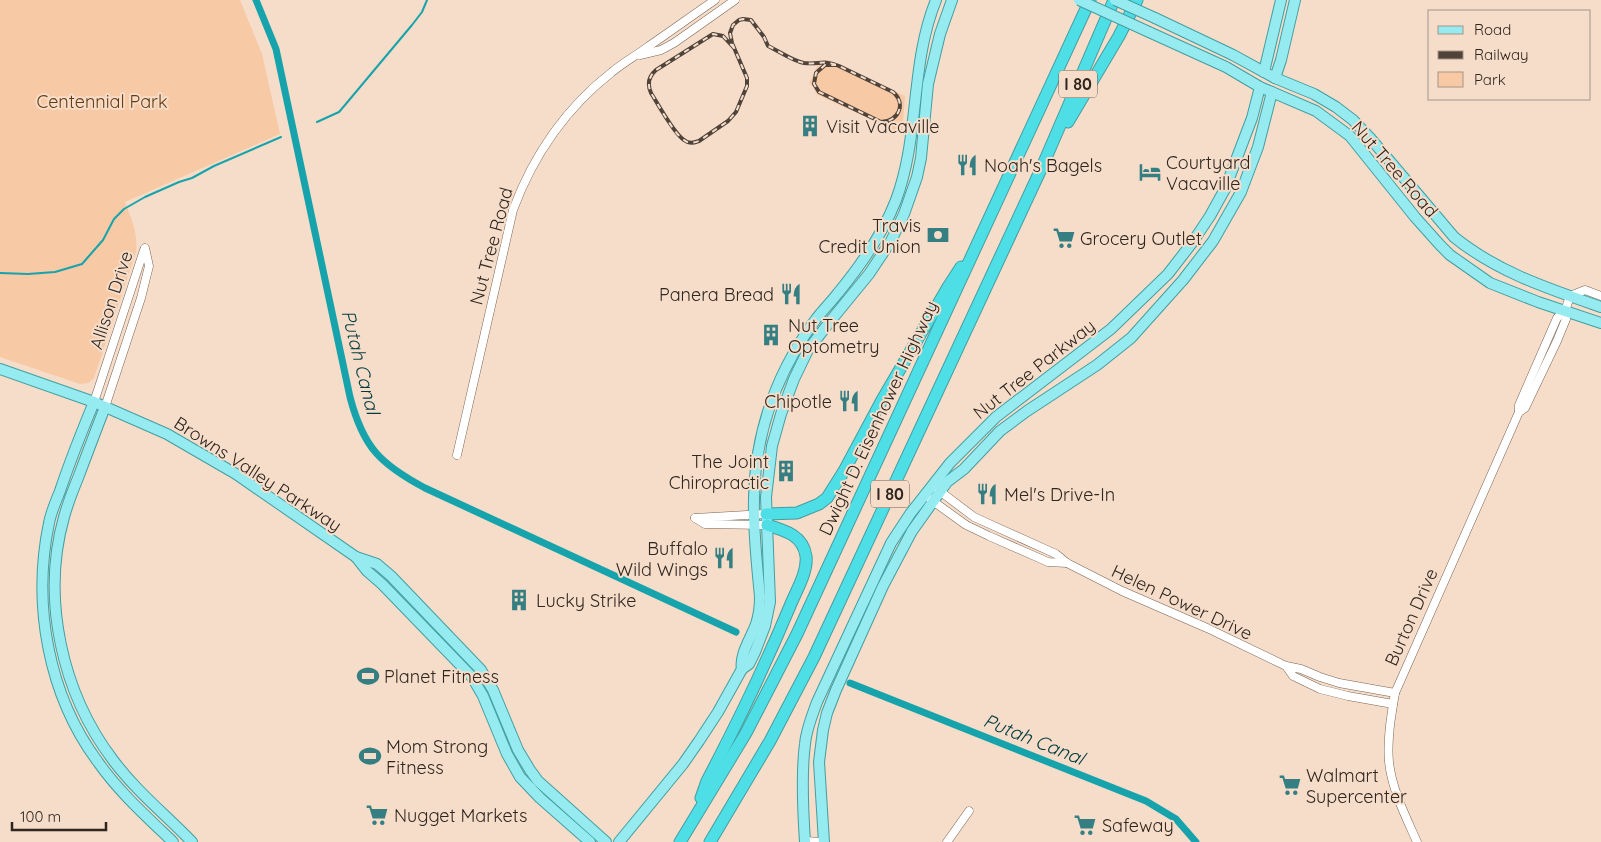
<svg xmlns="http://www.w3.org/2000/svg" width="1601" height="842" font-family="Quicksand,sans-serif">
<rect width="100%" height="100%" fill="#f6ddca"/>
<g fill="#f7c9a4">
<path d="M0 0H240L262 54 280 134 125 202C132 221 138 232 136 252L94 378 88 383 80 384 0 357Z"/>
<path d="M829 60 905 96 902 134 816 94 814 87 809 83 819 63H828Z"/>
</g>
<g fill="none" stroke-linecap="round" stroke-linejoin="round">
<g stroke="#17a3ab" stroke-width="2">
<path d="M317 122 339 112 345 105 412 25 422 12 427 0"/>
<path d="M0 273 28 274 55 272 82 264 103 240 114 219 124 209 145 197 179 182 192 178 214 166 281 137"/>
</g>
<g stroke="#17a3ab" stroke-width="7">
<path d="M256 0 276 49 350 397C363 447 380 464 425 488L736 632"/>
<path d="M850 683 1146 801 1176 819 1196 842"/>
</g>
<g stroke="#7a6453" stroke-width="9">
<g id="minor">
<path d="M640 55 661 50 674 43 735 0"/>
<path d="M94 402 144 250"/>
<path d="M105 407 141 298 149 266 145 248"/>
<path d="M1519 412V405L1557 318 1565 311"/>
<path d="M457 455 513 210C533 156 566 108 612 72 624 62 637 55 649 46 671 31 693 15 715 0"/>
<path d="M937 489 974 517 1056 554 1067 563 1122 591 1207 628 1286 666 1301 669 1320 677 1339 683 1395 693"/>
<path d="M930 499 966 525 989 536 1048 562 1067 563"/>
<path d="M695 518 705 524 767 525"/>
<path d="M695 518 766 514"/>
<path d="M1286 666 1293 676 1320 689 1348 696 1393 704"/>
<path d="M805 841 821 842"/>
<path d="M947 842 969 811"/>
<path d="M1417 842C1406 817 1392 790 1389 762 1387 740 1391 716 1395 693L1519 412 1525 408 1557 341 1566 319 1565 311 1570 296 1585 290 1601 296"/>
</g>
</g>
<g stroke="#439ea0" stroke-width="12">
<g id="major">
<path d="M1155 18 1233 55 1275 78 1314 94 1336 107 1353 120 1371 139 1454 237C1497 272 1549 289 1601 307"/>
<path d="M1149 32 1226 67 1260 87 1316 111 1350 136 1415 217 1440 245 1450 255 1490 283 1538 302 1601 323"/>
<path d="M1264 72 1281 0"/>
<path d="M1275 78 1281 60 1295 0"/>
<path d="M0 369 94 402 167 434 236 474 356 557 377 564 391 576 481 670 493 690 518 750 530 770 538 781 606 842"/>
<path d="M94 402C82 431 70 461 60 491 56 501 51 512 49 523 32 604 48 695 98 762 119 792 147 817 173 842"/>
<path d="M105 407C96 430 87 454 78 478 73 490 68 503 64 517 41 599 62 693 113 760 136 791 166 815 192 842"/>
<path d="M356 557 367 571 382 584 472 677 483 696 507 754 520 777 540 798 590 842"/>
<path d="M742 669C739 655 751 638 756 624 759 615 760 606 760 597 757 564 753 531 754 499 755 431 776 373 816 319 823 310 831 302 838 293 861 265 883 234 896 200 920 136 910 64 936 0"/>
<path d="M619 842 683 764 699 741 718 712 742 669 749 664 755 652 765 626 770 602 766 497 772 446 781 414 794 379 808 350 828 324 869 274 891 241 904 214 917 177 921 158 928 84 940 34 952 0"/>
<path d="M805 842C803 812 801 774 805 744 806 730 812 716 817 702L891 543 910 514 950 463 996 417 1111 329 1168 274 1192 243 1210 216 1225 189 1252 118 1260 87"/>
<path d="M824 842 819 762 823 730 827 713 836 690 883 586 912 531 947 482 964 469 1000 431 1027 411 1097 365 1131 338 1183 280 1213 241 1241 192 1258 147 1272 92"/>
</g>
</g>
<g stroke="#439ea0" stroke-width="13">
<g id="highway">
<path d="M1068 122 1119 36 1137 0"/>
<path d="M766 514 797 513 819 504 827 498 844 471 882 400 948 287 961 267"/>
<path d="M701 798 707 781C737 724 765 666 790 606 796 591 808 572 806 556 803 535 784 530 767 525"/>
<path d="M680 842 746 733 797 634 1090 0"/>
<path d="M710 842 770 741 814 657 1042 167 1114 0"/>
</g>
</g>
<use href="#minor" stroke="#fff" stroke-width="8"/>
<use href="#major" stroke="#95ebf0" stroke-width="10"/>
<use href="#highway" stroke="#4edee6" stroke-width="11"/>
<g stroke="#4f433a" stroke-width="4">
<path id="rail" d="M734 48 723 36 713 34 656 70C649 76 647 84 651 93 658 104 674 134 684 140 689 144 693 143 699 141L728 121 736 112 747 86V78L732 43 730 33 733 25 739 20 743 19 751 20 764 37 768 46C779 51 792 61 804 63 819 65 823 59 839 66L893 92C907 104 898 122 881 122L819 92 814 84 816 73 825 65H836"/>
</g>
<use href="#rail" stroke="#f6ddca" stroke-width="2" stroke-dasharray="5.5" stroke-linecap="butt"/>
<g stroke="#439ea0" stroke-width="12" stroke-linecap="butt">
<g id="major-bridge">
<path d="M1079 0 1149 32"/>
<path d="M1115 0 1155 18"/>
</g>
</g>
<use href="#major-bridge" stroke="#95ebf0" stroke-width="10"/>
</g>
<defs>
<g id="building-bare" transform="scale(1.725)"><path d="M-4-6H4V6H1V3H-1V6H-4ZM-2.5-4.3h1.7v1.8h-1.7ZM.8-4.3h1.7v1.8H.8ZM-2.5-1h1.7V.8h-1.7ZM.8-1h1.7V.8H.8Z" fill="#357e82" stroke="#f6ddca" stroke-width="2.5" paint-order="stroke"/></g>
<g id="restaurant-bare" transform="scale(1.725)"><path d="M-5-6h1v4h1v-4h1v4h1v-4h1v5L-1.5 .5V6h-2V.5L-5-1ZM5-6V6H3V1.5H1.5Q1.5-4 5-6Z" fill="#357e82" stroke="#f6ddca" stroke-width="2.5" paint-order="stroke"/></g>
<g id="hotel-bare" transform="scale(1.725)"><path d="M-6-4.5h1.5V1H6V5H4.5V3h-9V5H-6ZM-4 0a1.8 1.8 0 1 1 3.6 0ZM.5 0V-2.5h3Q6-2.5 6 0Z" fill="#357e82" stroke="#f6ddca" stroke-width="2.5" paint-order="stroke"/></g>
<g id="bank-bare" transform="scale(1.725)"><path d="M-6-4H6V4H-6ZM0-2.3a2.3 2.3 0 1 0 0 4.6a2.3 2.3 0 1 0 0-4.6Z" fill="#357e82" stroke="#f6ddca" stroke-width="2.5" paint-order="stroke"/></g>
<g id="supermarket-bare" transform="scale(1.725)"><path d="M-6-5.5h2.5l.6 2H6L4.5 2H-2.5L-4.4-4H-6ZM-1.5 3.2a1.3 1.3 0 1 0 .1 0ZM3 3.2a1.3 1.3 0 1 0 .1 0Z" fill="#357e82" stroke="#f6ddca" stroke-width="2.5" paint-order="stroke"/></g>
<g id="stadium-bare" transform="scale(1.725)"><path d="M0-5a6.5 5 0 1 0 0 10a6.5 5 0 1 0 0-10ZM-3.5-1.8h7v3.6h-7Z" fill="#357e82" stroke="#f6ddca" stroke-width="2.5" paint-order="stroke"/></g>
</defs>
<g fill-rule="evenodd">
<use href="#building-bare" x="810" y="126"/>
<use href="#restaurant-bare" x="967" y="165"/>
<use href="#hotel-bare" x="1150" y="172"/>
<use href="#bank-bare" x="938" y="235"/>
<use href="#supermarket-bare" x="1064" y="238"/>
<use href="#restaurant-bare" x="791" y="294"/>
<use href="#building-bare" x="771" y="335"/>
<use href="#restaurant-bare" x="849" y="401"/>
<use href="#building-bare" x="786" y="471"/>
<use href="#restaurant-bare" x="987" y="494"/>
<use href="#restaurant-bare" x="724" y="558"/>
<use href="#building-bare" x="519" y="600"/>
<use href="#stadium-bare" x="368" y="676"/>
<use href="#stadium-bare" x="370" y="756"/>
<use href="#supermarket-bare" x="1290" y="785"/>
<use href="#supermarket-bare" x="377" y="815"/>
<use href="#supermarket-bare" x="1085" y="825"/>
</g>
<g text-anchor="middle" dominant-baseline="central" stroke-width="4" stroke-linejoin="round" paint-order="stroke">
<g fill="#f6ddca" stroke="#6b5d52" stroke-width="1">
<rect x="1059" y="70.5" width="38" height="27" rx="4"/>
<rect x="871" y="480.5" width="38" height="27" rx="4"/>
</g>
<g font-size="16" font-weight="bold" fill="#2f261f">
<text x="1078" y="84">I 80</text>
<text x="890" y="494">I 80</text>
</g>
<g font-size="18" fill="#663a0f" stroke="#f6ddca">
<text x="102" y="101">Centennial Park</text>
</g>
<g font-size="18" fill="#2f261f" stroke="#f6ddca" text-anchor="start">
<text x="826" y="126">Visit Vacaville</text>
<text x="1166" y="162">Courtyard<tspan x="1166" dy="21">Vacaville</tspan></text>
<text x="984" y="165">Noah's Bagels</text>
<text x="921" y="225" text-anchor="end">Travis<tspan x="921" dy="21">Credit Union</tspan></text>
<text x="1080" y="238">Grocery Outlet</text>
<text x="774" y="294" text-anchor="end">Panera Bread</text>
<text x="788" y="325">Nut Tree<tspan x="788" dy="21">Optometry</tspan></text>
<text x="832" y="401" text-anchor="end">Chipotle</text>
<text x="769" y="461" text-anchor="end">The Joint<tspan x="769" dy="21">Chiropractic</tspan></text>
<text x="1004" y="494">Mel's Drive-In</text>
<text x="708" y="548" text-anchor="end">Buffalo<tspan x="708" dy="21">Wild Wings</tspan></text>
<text x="536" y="600">Lucky Strike</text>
<text x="384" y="676">Planet Fitness</text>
<text x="386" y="746">Mom Strong<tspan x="386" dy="21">Fitness</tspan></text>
<text x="1306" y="775">Walmart<tspan x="1306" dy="21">Supercenter</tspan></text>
<text x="394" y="815">Nugget Markets</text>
<text x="1102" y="825">Safeway</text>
</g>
<g font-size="18" fill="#2f261f" stroke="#f6ddca">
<text transform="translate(1395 169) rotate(49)">Nut Tree Road</text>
<text transform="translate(491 246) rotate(-75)">Nut Tree Road</text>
<text transform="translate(111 300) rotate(-72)">Allison Drive</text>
<text transform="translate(1034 369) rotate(-38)">Nut Tree Parkway</text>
<text transform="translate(878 418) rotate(-65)">Dwight D. Eisenhower Highway</text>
<text transform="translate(258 474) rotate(33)">Browns Valley Parkway</text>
<text transform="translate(1182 602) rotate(25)">Helen Power Drive</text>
<text transform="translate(1411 617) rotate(-66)">Burton Drive</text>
</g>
<g font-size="19" font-style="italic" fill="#003c3f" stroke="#f6ddca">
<text transform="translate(361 362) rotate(76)">Putah Canal</text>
<text transform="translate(1034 739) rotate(22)">Putah Canal</text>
</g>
</g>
<rect x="1428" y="10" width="162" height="90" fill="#f6ddca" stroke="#a69486"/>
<rect x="1438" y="26" width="25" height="8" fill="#95ebf0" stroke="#a69486"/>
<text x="1474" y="35" font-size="15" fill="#2f261f">Road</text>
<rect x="1438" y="51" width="25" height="8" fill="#4f433a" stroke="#a69486"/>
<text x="1474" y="60" font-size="15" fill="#2f261f">Railway</text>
<rect x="1438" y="72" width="25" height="15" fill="#f7c9a4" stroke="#a69486"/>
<text x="1474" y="85" font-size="15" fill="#2f261f">Park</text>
<path d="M12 822v8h94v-8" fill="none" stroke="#2f261f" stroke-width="2.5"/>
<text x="20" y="822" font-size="15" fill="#2f261f" stroke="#f6ddca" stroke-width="4" paint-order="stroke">100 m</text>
</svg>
